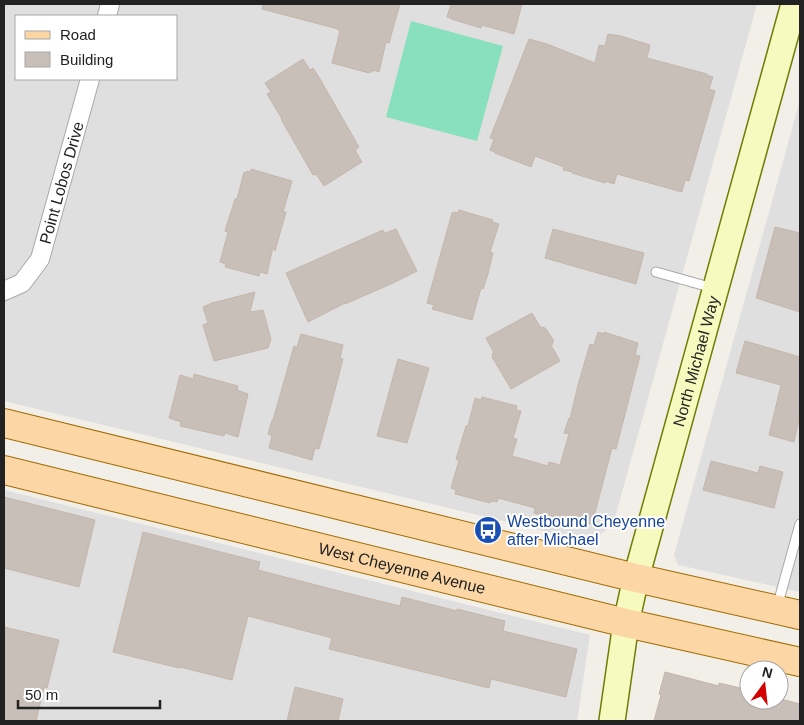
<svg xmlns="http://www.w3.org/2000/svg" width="804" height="725" font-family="Helvetica,sans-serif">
<rect width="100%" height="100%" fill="#f2efe9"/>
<g fill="#e0dfdf" fill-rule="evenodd">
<path d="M4 4H757L613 525 590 542 4 401ZM16 16H176V79H16Z"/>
<path d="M800 100V592L678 565 674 555Z"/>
<path d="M4 490 590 635 577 721H4Z"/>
</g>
<path fill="#88e0be" d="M411 21 503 46 477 141 386 117Z"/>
<g fill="#c7bfb8" stroke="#c4b6ab">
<path d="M263 4H400L389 43 386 42 379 72 373 70 372 72H370L369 73 332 63 340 31 338 30V29L262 9Z"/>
<path d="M451 4H522L514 34 482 25 481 28 451 19V18L447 17Z"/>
<path d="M608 34 621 36 650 45 647 58 707 74V75L713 77 709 89 715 91 689 181 685 180 682 192 617 174 614 184 605 181V183L572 173 573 172 563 170 564 167 535 156 531 167 495 153V152L490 150 494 139 490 138 529 39 547 44 595 63 599 45 605 46Z"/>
<path d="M303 59 310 70 313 68 320 79 359 147 355 150 362 162 324 186 316 174 313 175 281 119H282L267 94 271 92 265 83Z"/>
<path d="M251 169 292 181 283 212H286L275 251 273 247 267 274 260 272 259 276 225 267 226 264 220 262 228 232 225 231 235 199H237L244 172 246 173 247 171 251 172Z"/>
<path d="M459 210 493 220 492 222 499 224 490 252 493 253 488 274 483 289 481 288 472 320 432 309 434 305 427 303 452 213H454V212L458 213Z"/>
<path d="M775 227 800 233V312L756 298Z"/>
<path d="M396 229 417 271 391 284 345 304V303L308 322 286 273 383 230 385 233Z"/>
<path d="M553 229 644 253 636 284 545 258Z"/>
<path d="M255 292 250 312 263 310 271 339 268 348 214 361 203 325 208 323 203 307 212 303Z"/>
<path d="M532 313 541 328 544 327 545 329H546L554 341 552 342 553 344 551 345 560 361 511 389 492 357H493L492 354 494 353 486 338Z"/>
<path d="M598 332 604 334V332L638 343 635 355 640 356 616 449 612 448 592 524 579 520 578 525 534 513 535 508 498 498 497 502 490 501V503L455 494 456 490 451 488 459 460 456 459 466 426H468L475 398 481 400 482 397 517 406 516 410 521 411 513 438 517 439 512 456 548 466 549 462 560 465 569 434 564 433 569 418 570 419 578 385 590 344 594 345Z"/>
<path d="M301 334 343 345 340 358 343 359 331 405 319 449 315 448 312 460 269 448 272 436 268 434 272 420H273L294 346 297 347Z"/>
<path d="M745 341 800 357V415L794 442 769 435 781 385 736 373Z"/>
<path d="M398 359 429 368 407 443 377 436Z"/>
<path d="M194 374 238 386 237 390 248 394 238 437 225 433 224 436 180 426 181 422 169 418 180 375 193 379Z"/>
<path d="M711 461 758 473 760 466 783 472 774 508 703 490Z"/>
<path d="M4 497 95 520 79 587 4 568Z"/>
<path d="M143 532 260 562 258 570 343 592 400 606 402 597 457 611V609L505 621 503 631 577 649 566 697 491 679 489 688 329 649 332 638 248 616 232 680 180 667 179 668 113 652Z"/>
<path d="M4 627 59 640 47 688 44 687 36 721H4Z"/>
<path d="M665 672 719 686V683L749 690V700H785L800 704V721H654L661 695 659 694Z"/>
<path d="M295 687 343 699 338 721H287Z"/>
</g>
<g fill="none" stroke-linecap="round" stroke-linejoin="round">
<g stroke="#a9a9a9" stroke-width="11">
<g id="lane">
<path d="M656 272 713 288"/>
<path d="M777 607 800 524"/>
</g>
</g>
<g stroke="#a9a9a9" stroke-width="20">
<g id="street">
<path d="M107 16 110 4"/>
<path id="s1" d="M4 291 22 283 40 259 90 79"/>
</g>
</g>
<g stroke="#707d05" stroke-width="28">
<g id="secondary">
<path id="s2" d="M612 721 626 623 636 578 794 4"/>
</g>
</g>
<g stroke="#a06b00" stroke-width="30">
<g id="primary">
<path d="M4 423 636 578 800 615"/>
<path id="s3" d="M4 470 626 623 800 662"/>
</g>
</g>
<use href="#lane" stroke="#fff" stroke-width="9"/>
<use href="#street" stroke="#fff" stroke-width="18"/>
<use href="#secondary" stroke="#f7fabf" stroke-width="25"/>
<use href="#primary" stroke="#fcd6a4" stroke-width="28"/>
</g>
<defs>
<g id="bus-disc" transform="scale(1.4375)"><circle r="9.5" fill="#1a4fb4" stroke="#fff"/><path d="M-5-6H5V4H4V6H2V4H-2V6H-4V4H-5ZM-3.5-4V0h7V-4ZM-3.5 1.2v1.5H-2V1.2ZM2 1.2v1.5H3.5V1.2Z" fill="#fff"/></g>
</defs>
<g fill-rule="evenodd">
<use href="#bus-disc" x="488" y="530"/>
</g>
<g text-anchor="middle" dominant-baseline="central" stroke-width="4" stroke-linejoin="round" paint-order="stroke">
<g font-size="16" fill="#222" stroke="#fff">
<text stroke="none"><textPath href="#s1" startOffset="129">Point Lobos Drive</textPath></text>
<text stroke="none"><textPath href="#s2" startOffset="370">North Michael Way</textPath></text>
<text stroke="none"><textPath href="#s3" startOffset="410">West Cheyenne Avenue</textPath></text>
</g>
<g font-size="16" fill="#164399" stroke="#fff" text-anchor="start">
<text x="507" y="521">Westbound Cheyenne<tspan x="507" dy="18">after Michael</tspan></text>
</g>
</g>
<rect width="804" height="725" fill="none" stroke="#222222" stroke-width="10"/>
<rect x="15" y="15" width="162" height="65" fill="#ffffff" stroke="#a7a7a7"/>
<rect x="25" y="31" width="25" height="8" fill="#fcd6a4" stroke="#a7a7a7"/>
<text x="60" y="40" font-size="15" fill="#222222">Road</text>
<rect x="25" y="52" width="25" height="15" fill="#c7bfb8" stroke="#a7a7a7"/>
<text x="60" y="65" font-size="15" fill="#222222">Building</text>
<g transform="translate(764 685) rotate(15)"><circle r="24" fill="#ffffff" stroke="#a7a7a7"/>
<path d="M0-4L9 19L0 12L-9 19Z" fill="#d40000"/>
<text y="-8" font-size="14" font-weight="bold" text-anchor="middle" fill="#222222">N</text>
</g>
<path d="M18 700v8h142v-8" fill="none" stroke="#222222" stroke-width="2.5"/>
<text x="25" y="700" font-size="15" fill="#222222" stroke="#ffffff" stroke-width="4" paint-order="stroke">50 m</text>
</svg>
